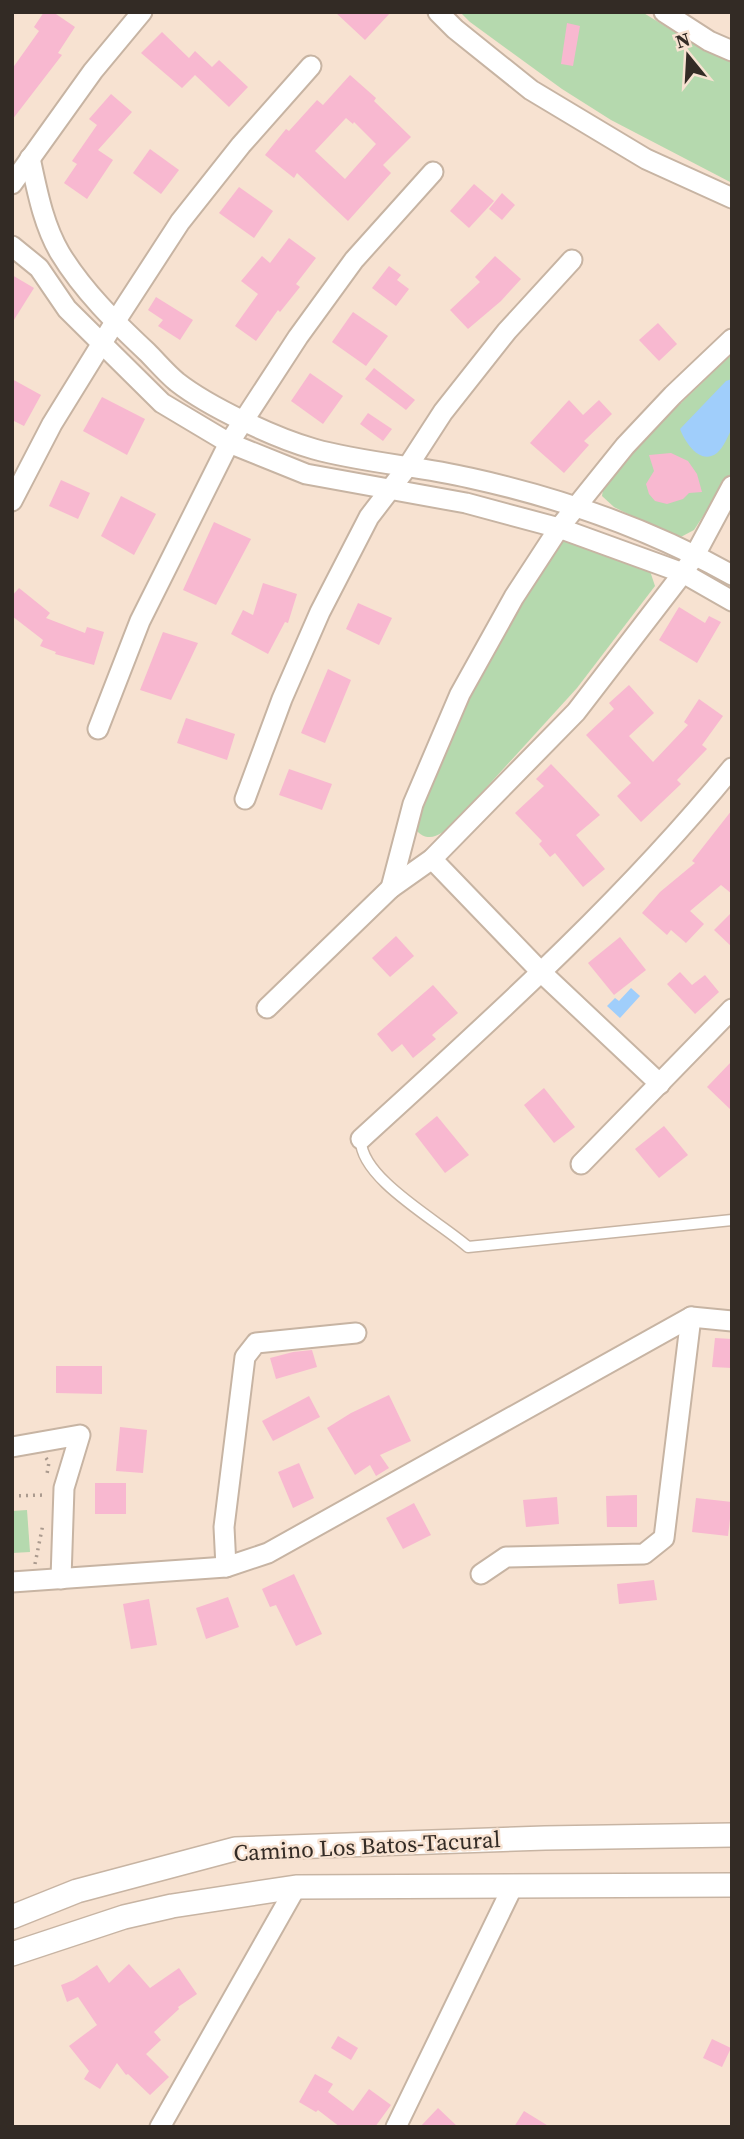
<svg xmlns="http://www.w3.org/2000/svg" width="744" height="2139" font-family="'Source Serif 4',serif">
<rect width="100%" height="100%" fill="#f7e2d1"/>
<g fill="#b5d9ae">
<path d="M460 12H642L683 37 732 60V183L611 120 562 89 470 22Z"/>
<path d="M732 354V472L694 530 677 539 614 507 602 496 604 483 631 451Z"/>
<path d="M564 539 650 571 655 586 577 688 454 823C443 833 429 845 416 830L421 802 473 690 524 597 551 554Z"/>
<path d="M27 1510 30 1552 12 1553V1511Z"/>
</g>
<g fill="#a0cefb">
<path d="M732 379V428C728 436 724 447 717 453 700 466 685 442 680 429L726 381Z"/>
<path d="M631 988 640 996 620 1018 607 1006 615 998 619 1001Z"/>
</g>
<g fill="#f8b8d0" fill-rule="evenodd">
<path d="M44 12H53L75 27 58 53 62 55 12 120V69L39 31 34 27Z"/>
<path d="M335 12H391L365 40Z"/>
<path d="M567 23 580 26 573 66 561 64Z"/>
<path d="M162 32 189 58 195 51 212 67 219 60 248 87 229 107 195 75 182 88 141 53Z"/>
<path d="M350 75 376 98 374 101 411 137 383 165 391 173 348 221 297 173 294 178 265 155 286 129 289 131 317 100 323 105ZM346 118 353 124 354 122 376 144 345 179 315 151Z"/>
<path d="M111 94 132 112 98 150 113 160 87 199 64 183 77 164 72 161 97 125 89 119Z"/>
<path d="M150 149 179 170 161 194 133 173Z"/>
<path d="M474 184 494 201 469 228 450 211Z"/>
<path d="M239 187 273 211 254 238 219 213Z"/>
<path d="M502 193 515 205 502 220 489 209Z"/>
<path d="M289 238 316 258 296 284 300 287 280 312 278 310 256 341 235 326 258 294 241 281 262 256 270 263Z"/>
<path d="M495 256 521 279 501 301 468 329 450 310 480 282 475 277Z"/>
<path d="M389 266 401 275 397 280 409 289 396 306 372 288Z"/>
<path d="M12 275 34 288 12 323Z"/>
<path d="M156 297 193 320 180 340 158 326 163 320 148 310Z"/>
<path d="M353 312 388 336 366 366 332 342Z"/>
<path d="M658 323 677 344 659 361 639 340Z"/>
<path d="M374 368 415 400 406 410 365 379Z"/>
<path d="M310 373 343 396 323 424 291 401Z"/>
<path d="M12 379 41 395 24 426 12 420Z"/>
<path d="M102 397 145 419 127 455 83 431Z"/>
<path d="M569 400 583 415 599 400 612 414 584 441 589 445 564 473 530 443Z"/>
<path d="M368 413 392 429 383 441 360 424Z"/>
<path d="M671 453 688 461 697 474 702 492 689 493 683 499 667 504 655 501 649 494 646 484 654 471 649 455Z"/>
<path d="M61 480 90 493 78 519 49 506Z"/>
<path d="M121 496 156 514 134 555 101 536Z"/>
<path d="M214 522 251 539 216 605 183 590Z"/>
<path d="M263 583 297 594 288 623 285 622 268 654 231 634 243 610 253 615Z"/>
<path d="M19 588 50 613 46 618 85 633 87 627 104 632 94 665 55 654 56 652 40 646 43 640 12 616V596Z"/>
<path d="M358 603 392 618 379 645 346 629Z"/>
<path d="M679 607 705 623 709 616 721 622 697 663 659 640Z"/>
<path d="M163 632 198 643 171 700 140 690Z"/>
<path d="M328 669 351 680 325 743 301 733Z"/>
<path d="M629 685 654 713 629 736 653 762 688 725 684 722 699 699 723 716 702 745 707 749 677 780 681 784 641 822 617 796 631 783 586 735 614 709 609 703Z"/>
<path d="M186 718 235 734 227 760 177 743Z"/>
<path d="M551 764 600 815 576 835 605 869 583 887 555 853 550 857 539 844 542 841 515 813 544 786 536 779Z"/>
<path d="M289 769 332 784 322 810 279 795Z"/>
<path d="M732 810V894L721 885 690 911 704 924 686 943 671 930 667 935 642 913 660 892 695 863 692 861Z"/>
<path d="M732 912V947L714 930Z"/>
<path d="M396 936 414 956 390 977 372 958Z"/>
<path d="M620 937 646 970 614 995 588 963Z"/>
<path d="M680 972 692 985 705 975 719 992 695 1014 667 984Z"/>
<path d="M433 985 458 1013 432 1035 436 1039 413 1058 402 1044 392 1052 377 1034Z"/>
<path d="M732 1061V1111L707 1087Z"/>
<path d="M544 1088 575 1127 554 1143 524 1105Z"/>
<path d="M437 1116 469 1155 445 1173 415 1134Z"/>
<path d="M664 1126 688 1155 659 1178 635 1149Z"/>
<path d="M715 1338 732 1339V1368L712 1367Z"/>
<path d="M312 1350 317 1367 276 1379 270 1358 293 1352Z"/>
<path d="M56 1366H102V1394L56 1393Z"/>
<path d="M389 1395 411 1441 380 1455 389 1468 376 1476 370 1465 355 1475 327 1428 351 1413Z"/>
<path d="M309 1396 320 1417 273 1441 262 1421Z"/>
<path d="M120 1427 147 1430 143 1473 116 1471Z"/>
<path d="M299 1463 314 1498 293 1508 278 1472Z"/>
<rect x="95" y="1483" width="31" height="31"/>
<path d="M637 1495V1527H607L606 1496Z"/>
<path d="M557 1497 559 1524 526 1527 523 1500Z"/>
<path d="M696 1498 732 1502 728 1536 692 1532Z"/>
<path d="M414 1503 431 1535 403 1549 386 1518Z"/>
<path d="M294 1574 322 1634 296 1646 276 1605 270 1607 262 1589Z"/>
<path d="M654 1580 657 1600 619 1604 617 1584Z"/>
<path d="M228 1597 239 1627 206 1639 196 1608Z"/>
<path d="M149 1599 157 1645 131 1649 123 1604Z"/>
<path d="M129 1964 150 1988 179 1968 197 1994 178 2007 179 2009 154 2032 161 2040 146 2054 169 2077 150 2095 128 2074 126 2075 117 2063 100 2089 84 2079 89 2071 69 2046 97 2025 78 1997 67 2002 61 1985 74 1980 97 1965 109 1983Z"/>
<path d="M338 2036 358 2048 351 2060 331 2048Z"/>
<path d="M712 2039 731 2048 722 2067 703 2058Z"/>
<path d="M315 2074 333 2084 328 2092 353 2111 369 2089 391 2105 375 2127H340L318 2110 316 2112 299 2102Z"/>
<path d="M438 2108 458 2127H420Z"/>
<path d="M524 2111 550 2127H514Z"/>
</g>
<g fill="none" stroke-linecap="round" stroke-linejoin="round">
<g stroke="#c7b4a3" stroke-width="13">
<path id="service" d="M361 1139C359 1178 440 1222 468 1247L732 1220"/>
</g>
<g stroke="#c7b4a3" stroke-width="23">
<g id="minor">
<path d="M438 12 455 29 531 90 646 159 732 198"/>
<path d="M664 12 709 41 732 51"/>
<path d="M30 158C37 190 43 224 60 253 83 291 115 322 147 352 157 362 166 373 177 382 209 407 275 438 314 449 364 463 420 466 470 478 561 498 650 529 732 575"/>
<path d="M12 184 93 71 142 12"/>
<path d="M12 246 39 268 67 309 162 403 229 443 306 474 466 503 559 528 683 573 732 601"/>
<path d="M12 501 52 424 115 322 180 222 241 145 311 66"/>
<path d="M98 729 140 621 229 443 298 337 354 260 433 172"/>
<path d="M245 799 282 699 320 612 369 517 408 466 443 412 507 331 572 260"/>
<path d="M432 859 542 973 660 1084"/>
<path d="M391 888 413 804 460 694 514 597 559 528 625 446 673 395 732 339"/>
<path d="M267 1008 391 888 432 859 576 712 683 573 695 555 732 486"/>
<path d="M361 1139C490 1021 621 904 732 768"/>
<path d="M581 1164 732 1009"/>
<path d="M12 1447 80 1435 64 1488 61 1579"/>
<path d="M226 1567 224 1527 245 1357 256 1343 356 1333"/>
<path d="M481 1574 506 1557 644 1554 664 1538 691 1317"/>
<path d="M12 1582 226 1567 268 1553 691 1317 732 1321"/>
<path d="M160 2127 296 1887"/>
<path d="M396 2127 513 1886"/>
</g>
</g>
<g stroke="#c7b4a3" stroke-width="26">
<g id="tertiary">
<path d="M12 1917 77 1891 235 1849 545 1838 732 1835"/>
<path d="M12 1954 124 1917 172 1906 296 1887 732 1885"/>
</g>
</g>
<g stroke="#aa9a8e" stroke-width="3.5" stroke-dasharray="2 5" stroke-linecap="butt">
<path d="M46 1458 49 1462 47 1474"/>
<path d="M12 1496 45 1495"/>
<path d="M35 1564 43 1524"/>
</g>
<use href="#service" stroke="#fff" stroke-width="10"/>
<use href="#minor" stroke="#fff" stroke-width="19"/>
<use href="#tertiary" stroke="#fff" stroke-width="23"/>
</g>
<g text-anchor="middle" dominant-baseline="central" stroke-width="5" stroke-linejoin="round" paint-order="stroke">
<g font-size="23" fill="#332b25" stroke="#f7e2d1">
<text transform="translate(367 1846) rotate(-3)">Camino Los Batos-Tacural</text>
</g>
</g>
<rect width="744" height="2139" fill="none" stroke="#332b25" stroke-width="28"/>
<g transform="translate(688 56) rotate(342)" stroke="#f7e2d1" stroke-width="5" paint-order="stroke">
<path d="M0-5L12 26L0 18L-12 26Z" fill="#332b25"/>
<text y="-10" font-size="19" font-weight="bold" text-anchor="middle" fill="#332b25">N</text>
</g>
</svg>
